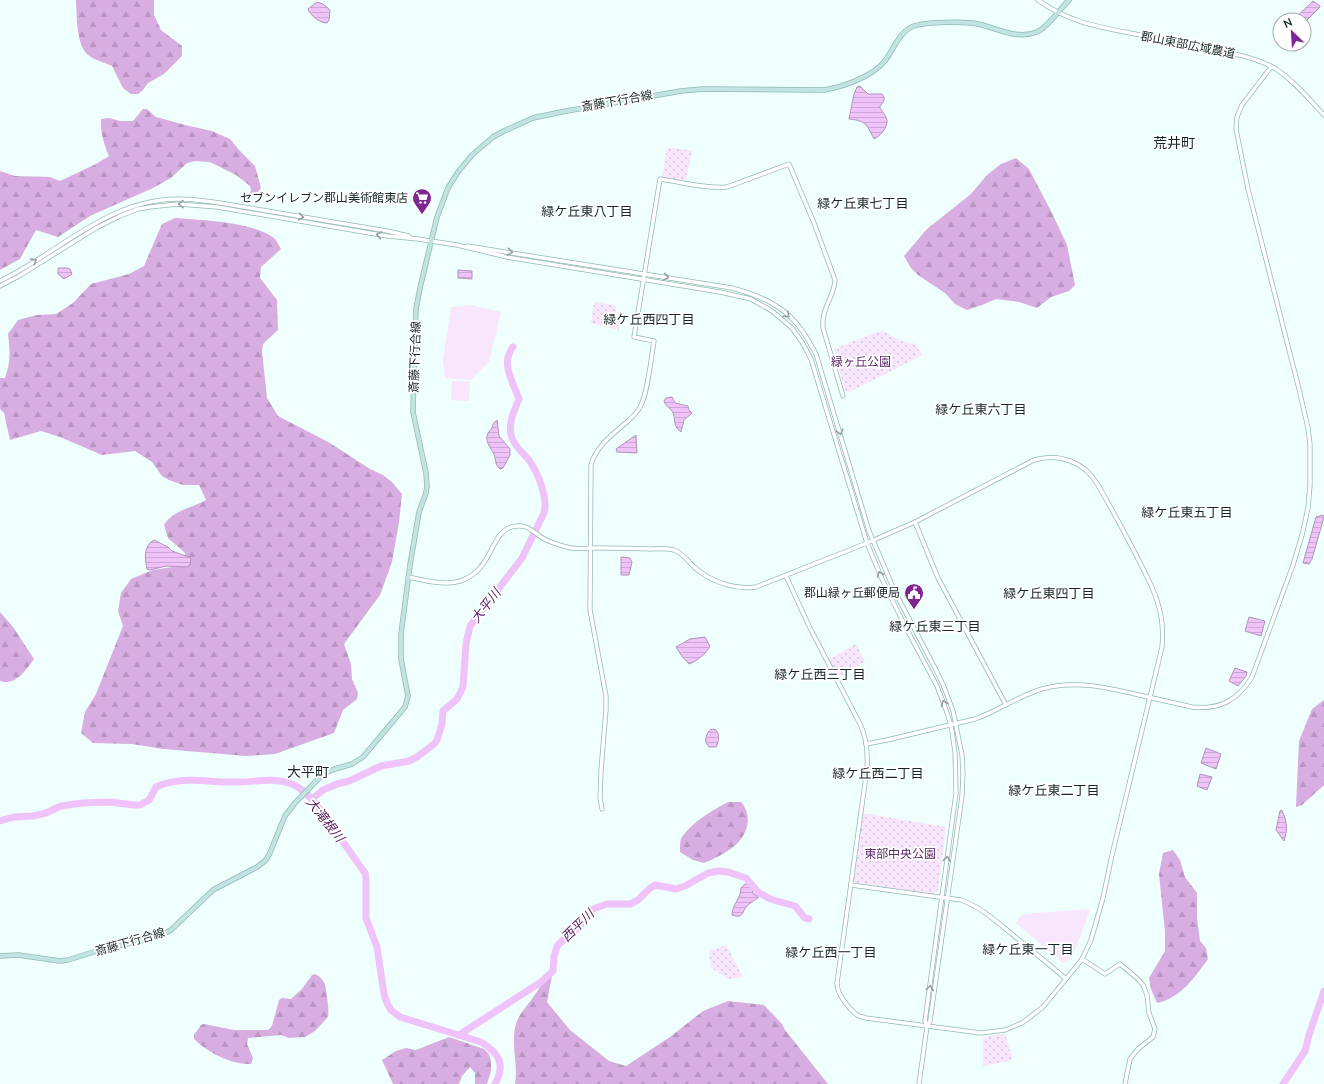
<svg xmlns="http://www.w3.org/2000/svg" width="1324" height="1084" font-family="'Nunito Sans','Noto Sans JP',sans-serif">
<defs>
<pattern id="green-dots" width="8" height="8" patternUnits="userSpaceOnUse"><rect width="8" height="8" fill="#f8e6fc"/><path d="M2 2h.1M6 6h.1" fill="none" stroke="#d4c5d8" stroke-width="1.8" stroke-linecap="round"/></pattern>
<pattern id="forest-firs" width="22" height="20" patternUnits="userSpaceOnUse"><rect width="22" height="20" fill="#d8ade1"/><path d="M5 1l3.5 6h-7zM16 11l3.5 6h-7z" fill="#b995c1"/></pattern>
<pattern id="water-rules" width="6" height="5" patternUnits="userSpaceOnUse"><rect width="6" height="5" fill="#efc3f9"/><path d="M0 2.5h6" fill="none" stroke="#cca8d5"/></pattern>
</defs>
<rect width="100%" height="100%" fill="#eefffd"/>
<g fill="url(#green-dots)">
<path d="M667 147 692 151 686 181 662 177Z"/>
<path d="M594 302 615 305 618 318 622 319 619 330 591 323Z"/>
<path d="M883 331 901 341 916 344 922 355 872 381 849 392 846 391 844 387 834 349 877 332Z"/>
<path d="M856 644 865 662 838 677 828 660Z"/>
<path d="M862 813 946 827 938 891 933 894 855 883 853 877Z"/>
<path d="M726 945 743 977 728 979 711 968 709 951Z"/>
<path d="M1005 1034 1013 1060 983 1066V1037Z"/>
</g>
<g fill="url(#forest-firs)">
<path d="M76 0H154V15L161 30 182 46V56L164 74 148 83 143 90 138 94H131L123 88 112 66C106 63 91 59 87 54 76 43 77 16 76 0Z"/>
<path d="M143 109H147L156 117 185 125 212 131 230 139 240 151 255 166 261 188 257 193 251 195 249 194 251 190 250 186 236 175 210 162 195 161 187 163 171 178 153 188 90 216 58 237 36 230 20 259 0 270V171L15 176 50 177 60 181 96 164 109 156C104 145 100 131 101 119L109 118 120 121H133Z"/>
<path d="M1016 158 1029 169 1052 213 1067 245 1075 285 1069 291 1051 297 1037 308 1019 302 996 299 982 305 967 310 955 304 945 293 918 275 911 268 904 256 927 229 971 194 987 175 1001 164Z"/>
<path d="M175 218C201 220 254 222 274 238 277 241 279 246 281 249L261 267 260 278 277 300 278 330 263 344 262 351 267 398 278 416 330 443 370 469 383 475 392 482 402 494 399 522 392 562 380 595 344 644 351 664 352 679 358 693 357 699 343 710 334 733 275 754 246 756 163 749 132 744 93 743 81 733 85 712 96 694 123 626 118 611 121 593 131 579 153 570 172 567 180 564 185 557V553L168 538 164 525C173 510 192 508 206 500L199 485H183L169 480 162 476 152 462 135 451 102 455 60 437 41 431 10 440 4 413 0 409V378H5C11 361 10 352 8 334L18 320 37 315 56 314 73 303 91 284 129 274 144 266 162 224Z"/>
<path d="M0 612 13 627 34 659C26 670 16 686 0 681Z"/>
<path d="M1324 700V785L1302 805 1296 807 1299 741 1312 709Z"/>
<path d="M728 802H741C754 817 747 837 732 848 724 854 714 859 704 863L693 860 680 852C680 848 680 842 681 839 689 824 713 810 728 802Z"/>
<path d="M1173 850 1180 860 1185 877 1197 893V918L1200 941 1206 948 1208 959C1195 977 1181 998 1157 1003L1151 989 1149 978 1165 951V932L1159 874 1163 853Z"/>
<path d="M315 974C326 979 326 988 327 998 328 1005 329 1010 328 1017L315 1031 305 1037 289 1038 281 1035 248 1038 247 1044 253 1058 251 1064C232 1065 207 1052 194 1039V1035L201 1025 204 1024 234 1030H268L272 1026 279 1000 282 998 291 999 302 989 312 975Z"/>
<path d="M547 975 552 976 547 1002 570 1030 609 1061 626 1066 670 1037 703 1011 728 1001 764 1005 782 1024 785 1030 828 1084H515C518 1068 513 1053 514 1037 515 1016 523 1012 534 996 539 989 543 982 547 975Z"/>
<path d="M449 1037 484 1049 489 1054 491 1061V1071L487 1084H475V1073L470 1067 462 1076 459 1084H393L382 1060 396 1051 406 1048 416 1050Z"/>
</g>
<g fill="#f8e6fc">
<path d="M471 305 501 312 489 362 471 380 445 378 443 360 451 307Z"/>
<path d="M452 381H470L469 401 451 400Z"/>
<path d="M1089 909 1090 910 1076 948 1067 962 1063 963 1016 923 1020 916 1024 914Z"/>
</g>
<g fill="url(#water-rules)" stroke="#ae94ba">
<path d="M1313 1 1320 6V7L1304 23V20H1293Z"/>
<path d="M317 2 323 4 330 10 329 20 327 23C319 23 310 15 308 9Z"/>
<path d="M860 86 868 94H882L884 97V101L880 106V108C882 111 886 116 887 120 888 128 880 136 874 139 866 124 867 121 849 119L854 94 857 87Z"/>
<path d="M58 268H67L70 269 72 274 64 279 58 274Z"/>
<path d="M458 270 472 271V279L458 278Z"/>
<path d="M672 397 675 403 688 406 689 410 692 413 684 420 681 432C671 425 677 418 672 411 669 407 666 407 664 401L666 398Z"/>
<path d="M497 420 499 436 510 449V455L503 468 500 469C495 465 496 460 494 454 491 448 484 441 488 433 489 431 491 430 492 428 493 424 493 423 497 420Z"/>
<path d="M636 435 637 453 617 452 616 449Z"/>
<path d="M1323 515 1324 517 1312 559 1309 564 1303 563 1316 517Z"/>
<path d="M154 540 168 547 172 551 189 557 191 559 190 565 187 567 166 566 150 570 147 569C145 559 143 546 154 540Z"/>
<path d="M621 557 630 558 632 562 629 575H621Z"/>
<path d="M1249 617 1265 621 1261 636 1245 631Z"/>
<path d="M705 637 710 646C706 654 697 661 689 664L681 655 676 647 690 639Z"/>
<path d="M1235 668 1247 672 1246 676 1238 686 1229 681Z"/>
<path d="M713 729 716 730C720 734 719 742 716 747H709C704 743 705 735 710 730Z"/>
<path d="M1206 748 1221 754 1216 769 1201 763Z"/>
<path d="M1200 774 1212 777 1207 790 1197 786Z"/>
<path d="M1282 810C1287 823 1288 827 1284 841L1276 830 1280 811Z"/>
<path d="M745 884H749L752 887 753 894 758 896V898C755 900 750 903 747 906 741 912 745 919 732 915 732 904 741 899 741 888Z"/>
</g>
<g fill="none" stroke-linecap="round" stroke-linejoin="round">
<g stroke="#efc3f9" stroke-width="7">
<path d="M312 799 323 790 337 784 349 781 381 766 409 761 417 757 434 744 437 740 442 724 443 711 457 699 463 687 466 644 470 626 522 558 544 513C548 497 538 473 529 460 523 453 515 447 512 438 507 425 514 411 519 399 513 382 500 363 513 347"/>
<path d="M0 821 14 817 33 816 46 813 61 806 82 803 110 802 134 805H140L149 800 156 787C182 775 210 783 237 782 256 782 273 777 292 784 302 788 310 797 317 805L365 873 366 878V918L377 947 384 994 387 1003 391 1010 400 1017 481 1042C499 1053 506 1064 495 1084"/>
<path d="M459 1035 541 982 553 971 554 957 557 946 567 936 577 929 593 909 607 904H630L638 900 649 889 655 885 676 889 685 886 708 873 718 871 728 872 746 878 758 892 770 899 795 906 805 918 809 919"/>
<path d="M1283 1084 1305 1051 1309 1035 1324 991"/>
</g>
<g stroke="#91b9b5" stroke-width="5">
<g id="tertiary">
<path d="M1038 0C1068 22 1099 27 1135 34 1162 39 1189 44 1215 50 1236 54 1257 58 1276 69 1294 81 1309 99 1324 115"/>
<path d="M468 246 732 288C761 296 786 306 803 332 808 339 812 347 816 354L869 531 895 592 936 670 944 687 953 711 962 755 963 773 962 796 930 1021 927 1026 919 1084"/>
<path d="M0 281C59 253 108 199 178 199 192 199 206 201 220 203L387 231 409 236"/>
<path d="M0 286 19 276 96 228 120 216 138 209 150 207 178 204 217 207 387 236 418 239 457 245 507 257 720 292 751 299 772 311 792 328 802 342 811 359 867 543 882 579 904 624 937 686 945 707 951 725 955 752 956 793 925 1021 927 1026"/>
<path d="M915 522 938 578 1006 705"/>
<path d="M408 577C423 580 441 585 456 582 468 580 479 571 485 561 494 548 498 526 518 526 526 525 531 530 537 534 545 541 561 546 571 548 579 549 589 548 598 548 615 548 633 548 650 549 658 549 666 548 674 550 685 554 690 565 699 571 715 583 737 590 756 587L867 543 915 522 1034 460C1059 453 1084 461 1098 485 1110 506 1122 528 1133 549 1150 583 1166 607 1162 647L1112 855 1103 898 1091 940 1082 959 1075 968 1043 1007 1022 1023 1005 1030 981 1033 866 1018C863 1017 859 1016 857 1015 848 1008 837 994 837 983L867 769C868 753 867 738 860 724L810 628 786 576"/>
<path d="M866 744 887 740 975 719C998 711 1018 696 1042 689 1075 680 1106 687 1139 695 1157 699 1174 703 1192 707 1220 710 1238 700 1252 677L1293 565 1302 535 1308 508 1310 485V444L1308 428 1299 389 1248 189 1236 129 1237 117 1242 105 1271 67"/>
<path d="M602 809 600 798 601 770 606 710V696L590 610 591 465C596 446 613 434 628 421 632 417 637 413 640 407 648 393 651 358 654 341L634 337 660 179C681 182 706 189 727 187L789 164 814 223 835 280C834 298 821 308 823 328L843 396"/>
<path d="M851 885 961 900C981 907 997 922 1013 935 1031 950 1049 964 1066 979"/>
<path d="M1082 959 1105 974 1120 964 1138 979 1143 985 1147 995 1149 1013 1155 1029 1153 1037 1138 1049 1130 1059 1125 1084"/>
</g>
</g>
<g stroke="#91b9b5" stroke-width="5.5">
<path id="secondary" d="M0 956 18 955 60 961 68 960 100 950 158 937 171 930 213 890 257 867 265 861 269 855 285 816 295 803 323 774 335 769 352 764 363 757 405 707 408 696 401 659V634L410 565 419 512 426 493 427 486 426 473 413 412 415 335 416 309 420 288 437 217 448 188 458 172 472 155 493 137 504 131 533 118 561 112 681 91 703 89 824 90C843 87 871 77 884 62 893 51 899 31 914 26 925 22 966 21 978 24 997 28 1016 40 1037 32 1048 27 1060 9 1069 0"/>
</g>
<use href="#tertiary" stroke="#fff" stroke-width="3.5"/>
<use href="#secondary" stroke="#c1e4e2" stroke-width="4"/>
</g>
<defs><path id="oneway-chevron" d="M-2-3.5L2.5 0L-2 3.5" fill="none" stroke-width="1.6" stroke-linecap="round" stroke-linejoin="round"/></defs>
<g stroke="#979e9d">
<use href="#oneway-chevron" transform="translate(181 204) rotate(-179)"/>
<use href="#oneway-chevron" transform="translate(301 217) rotate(9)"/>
<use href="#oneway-chevron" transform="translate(379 235) rotate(-170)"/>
<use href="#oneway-chevron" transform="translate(510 252) rotate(9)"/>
<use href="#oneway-chevron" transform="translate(34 261) rotate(-32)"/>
<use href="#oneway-chevron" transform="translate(666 277) rotate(9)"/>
<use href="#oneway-chevron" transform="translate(787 315) rotate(42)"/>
<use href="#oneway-chevron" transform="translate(840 432) rotate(73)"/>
<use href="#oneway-chevron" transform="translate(880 574) rotate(-113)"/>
<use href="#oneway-chevron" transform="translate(944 703) rotate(-111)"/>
<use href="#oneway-chevron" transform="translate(947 859) rotate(-82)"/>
<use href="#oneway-chevron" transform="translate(930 988) rotate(-83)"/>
</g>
<defs>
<g id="supermarket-pin" transform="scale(1)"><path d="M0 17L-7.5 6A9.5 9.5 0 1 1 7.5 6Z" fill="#802693" stroke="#fff"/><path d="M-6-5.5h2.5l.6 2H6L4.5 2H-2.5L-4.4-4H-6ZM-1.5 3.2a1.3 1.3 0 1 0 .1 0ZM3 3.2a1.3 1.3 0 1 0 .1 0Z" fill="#fff"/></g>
<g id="civic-pin" transform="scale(1)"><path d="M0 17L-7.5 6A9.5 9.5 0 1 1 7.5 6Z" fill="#802693" stroke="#fff"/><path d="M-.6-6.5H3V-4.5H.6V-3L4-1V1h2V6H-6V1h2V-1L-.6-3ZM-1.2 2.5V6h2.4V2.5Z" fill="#fff"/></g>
</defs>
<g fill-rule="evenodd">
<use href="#supermarket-pin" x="422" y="198"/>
<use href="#civic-pin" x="914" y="593"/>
</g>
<g text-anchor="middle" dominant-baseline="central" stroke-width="3.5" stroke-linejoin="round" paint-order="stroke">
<g font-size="12" fill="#172726" stroke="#fff">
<text transform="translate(1188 45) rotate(11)">郡山東部広域農道</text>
<text transform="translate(617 101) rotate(-10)">斎藤下行合線</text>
<text transform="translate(415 357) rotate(-88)">斎藤下行合線</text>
<text transform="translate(130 942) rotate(-16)">斎藤下行合線</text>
</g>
<g font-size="12" fill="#172726" stroke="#fff" text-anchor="end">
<text x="408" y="198">セブンイレブン郡山美術館東店</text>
<text x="900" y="593">郡山緑ヶ丘郵便局</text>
</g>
<g font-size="12" fill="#5f2b6a" stroke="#fff">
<text x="861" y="362">緑ヶ丘公園</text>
<text x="900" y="854">東部中央公園</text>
</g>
<g font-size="13" fill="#172726" stroke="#fff">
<text x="863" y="204">緑ケ丘東七丁目</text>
<text x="587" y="212">緑ケ丘東八丁目</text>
<text x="649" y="320">緑ケ丘西四丁目</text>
<text x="981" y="410">緑ケ丘東六丁目</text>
<text x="1187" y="513">緑ケ丘東五丁目</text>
<text x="1049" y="594">緑ケ丘東四丁目</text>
<text x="935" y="627">緑ケ丘東三丁目</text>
<text x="820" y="675">緑ケ丘西三丁目</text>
<text x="878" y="774">緑ケ丘西二丁目</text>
<text x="1054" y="791">緑ケ丘東二丁目</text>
<text x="1028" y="950">緑ケ丘東一丁目</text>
<text x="831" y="953">緑ケ丘西一丁目</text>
</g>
<g font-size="13" font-style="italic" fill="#572462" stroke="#fff">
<text transform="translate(486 606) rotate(-52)">大平川</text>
<text transform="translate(325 820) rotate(52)">大滝根川</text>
<text transform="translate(578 926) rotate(-44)">西平川</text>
</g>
<g font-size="14" fill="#172726" stroke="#fff">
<text x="1174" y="143">荒井町</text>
<text x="308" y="772">大平町</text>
</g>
</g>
<g transform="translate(1292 32) rotate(335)"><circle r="19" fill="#ffffff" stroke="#a2a9a8"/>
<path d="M0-3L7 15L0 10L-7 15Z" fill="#802693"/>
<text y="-6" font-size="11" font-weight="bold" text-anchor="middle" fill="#172726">N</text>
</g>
</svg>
